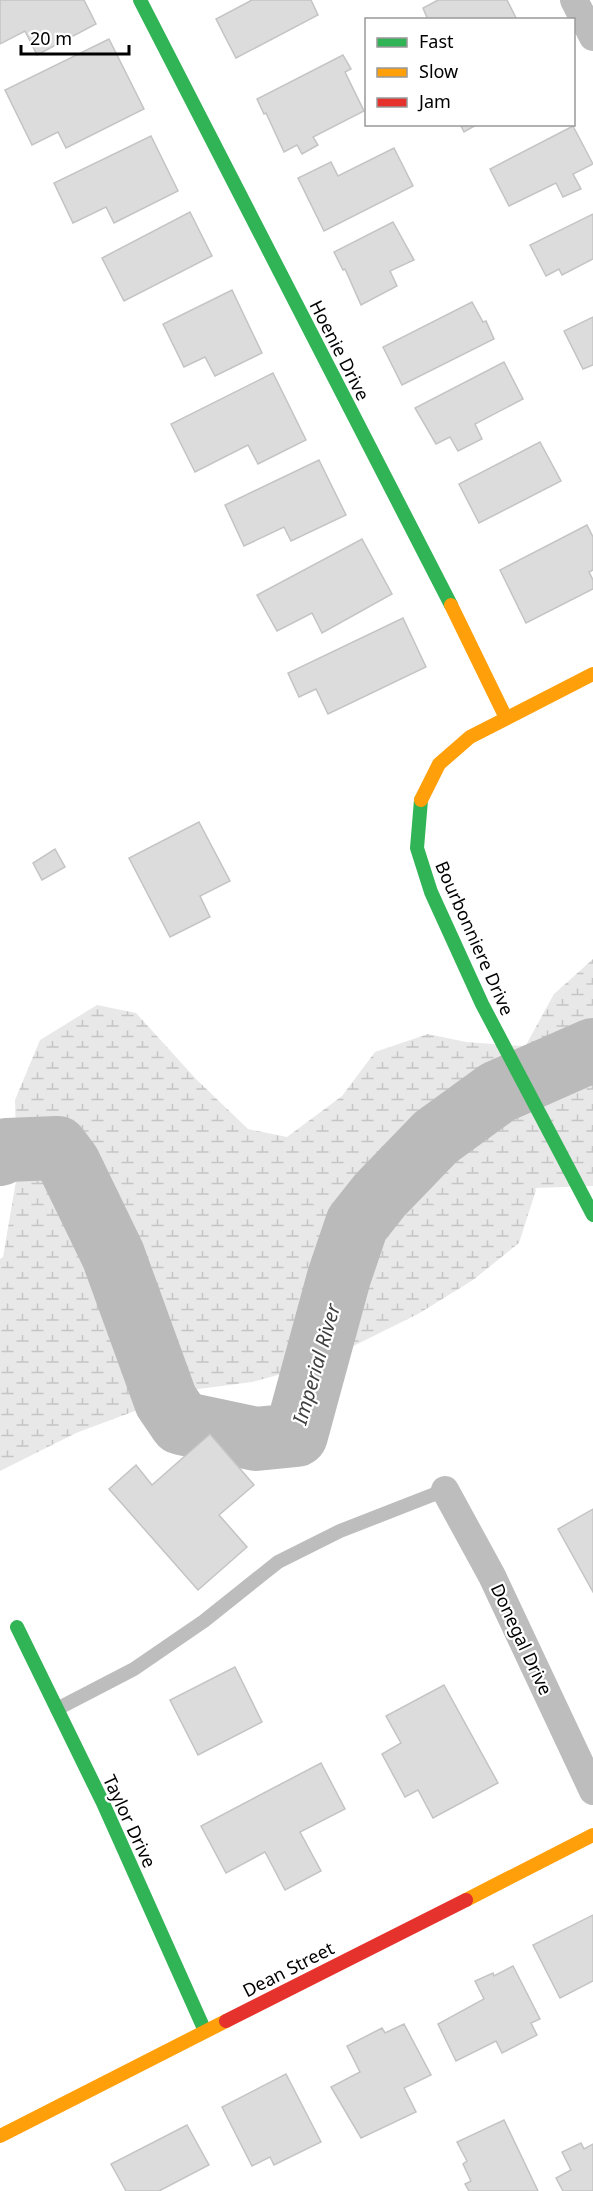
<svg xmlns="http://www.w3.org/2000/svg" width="593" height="2191" font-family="'Noto Sans',sans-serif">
<defs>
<pattern id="wetland-marsh" width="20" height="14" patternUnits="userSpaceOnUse" patternTransform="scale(1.5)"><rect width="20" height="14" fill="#e8e8e8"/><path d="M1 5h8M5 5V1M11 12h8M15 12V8" fill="none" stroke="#c5c5c5"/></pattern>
</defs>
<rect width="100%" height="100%" fill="#fff"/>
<path fill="url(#wetland-marsh)" d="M593 959V1186L535 1188 536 1190 519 1243 473 1280 418 1314 315 1365 252 1382 191 1390 76 1433 0 1471V1259L3 1257 17 1175 15 1100 40 1040 97 1005 136 1013 196 1079 248 1129 287 1137 342 1096 375 1052 428 1034 466 1042 522 1046 526 1045 554 994Z"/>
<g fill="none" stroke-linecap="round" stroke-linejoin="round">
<path stroke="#bababa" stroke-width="64" d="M0 1154 7 1150 57 1148 69 1164 113 1255 166 1401 181 1423 256 1439 296 1435 339 1277 357 1224 380 1195 436 1137 498 1092 593 1050"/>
</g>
<g fill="#dcdcdc" stroke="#c4c4c4" stroke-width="1.5">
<path d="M0 0H84L96 24 37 55 25 31 0 44Z"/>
<path d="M252 0H311L318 15 236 58 216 19Z"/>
<path d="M438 0H507L517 20H428L423 8Z"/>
<path d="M109 39 144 109 66 148 58 132 32 145 5 90Z"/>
<path d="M343 55 351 69 345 72 364 111 313 137 318 145 302 154 297 145 284 152 266 113 264 114 257 99Z"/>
<path d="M460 124H478L464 132Z"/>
<path d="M573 126 593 164 573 174 581 189 563 197 556 183 509 206 490 169Z"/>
<path d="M151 136 178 191 114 223 106 207 73 223 54 183Z"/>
<path d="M394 148 413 186 324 231 298 178 331 162 338 176Z"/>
<path d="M190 212 212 256 124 301 102 258Z"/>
<path d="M593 214V259L562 275 559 269 546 276 530 245Z"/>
<path d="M393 222 414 260 390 271 397 286 361 305 345 269 343 270 334 252Z"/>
<path d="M232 290 262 353 215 376 205 357 184 367 163 324Z"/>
<path d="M472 302 483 322 486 321 494 339 402 385 383 347Z"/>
<path d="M593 317V365L583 369 564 331Z"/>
<path d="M504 362 523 399 475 424 482 439 458 451 450 437 436 444 415 408Z"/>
<path d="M273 373 306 440 258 464 248 445 195 472 171 424Z"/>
<path d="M540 442 561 481 479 523 459 484Z"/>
<path d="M319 460 346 515 291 541 284 527 244 546 225 505Z"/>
<path d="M587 525 593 537V570L589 572 593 580V589L526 623 500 570Z"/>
<path d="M362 539 392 594 322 633 312 613 277 631 257 595Z"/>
<path d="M403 618 426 667 328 714 316 689 299 697 288 673Z"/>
<path d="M199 822 230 881 200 896 210 917 170 937 129 858Z"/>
<path d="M55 849 65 867 42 880 33 863Z"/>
<path d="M210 1434 254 1485 219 1515 247 1547 198 1590 109 1489 136 1465 152 1485Z"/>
<path d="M593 1509V1592L558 1529Z"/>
<path d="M235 1667 262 1722 198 1755 170 1700Z"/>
<path d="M444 1685 498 1783 433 1818 418 1790 405 1797 382 1754 401 1743 386 1716Z"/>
<path d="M321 1763 345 1809 300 1832 321 1871 285 1890 265 1852 226 1873 201 1826Z"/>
<path d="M593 1915V1981L560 1998 533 1945Z"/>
<path d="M513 1966 540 2019 531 2023 537 2035 502 2053 496 2041 456 2061 438 2024 484 1999 475 1981 493 1973 494 1976Z"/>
<path d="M404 2024 431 2075 404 2088 416 2112 361 2138 331 2087 360 2072 347 2046 382 2028 385 2033Z"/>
<path d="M286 2074 321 2142 274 2165 270 2157 252 2166 222 2107Z"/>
<path d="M504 2120 538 2191H469L465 2184 471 2181 463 2164 467 2161 457 2142Z"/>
<path d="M187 2125 209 2165 159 2191H126L111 2164Z"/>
<path d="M581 2143 584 2149 593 2144V2191H563L556 2178 571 2170 562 2152Z"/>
</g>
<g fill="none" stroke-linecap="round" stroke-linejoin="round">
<path stroke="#bdbdbd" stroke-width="14" d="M57 1709 134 1669 204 1621 278 1562 340 1531 445 1490"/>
<g stroke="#bdbdbd" stroke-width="28">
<path d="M574 0 593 37"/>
<path d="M445 1490 492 1576 593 1791"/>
</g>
<g stroke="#30b455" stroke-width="14">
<path d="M140 0 451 605"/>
<path d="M421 800 417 848 431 892 482 1004 593 1215"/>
<path d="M17 1627 103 1803 205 2031"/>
</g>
<g stroke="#ff9f0a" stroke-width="14">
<path d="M451 605 506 718"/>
<path d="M421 800 439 764 470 737 593 674"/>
<path d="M466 1900 593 1835"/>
<path d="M0 2136 226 2021"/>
</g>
<path stroke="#e5322d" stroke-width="14" d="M226 2021 466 1900"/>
</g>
<g text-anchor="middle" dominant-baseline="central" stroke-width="4.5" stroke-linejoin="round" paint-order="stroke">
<g font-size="18" fill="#000" stroke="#fff">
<text transform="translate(340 350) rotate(63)">Hoenie Drive</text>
<text transform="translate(475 938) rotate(66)">Bourbonniere Drive</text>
<text transform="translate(522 1639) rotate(65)">Donegal Drive</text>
<text transform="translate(130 1821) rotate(65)">Taylor Drive</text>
<text transform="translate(288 1969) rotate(-27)">Dean Street</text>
</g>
<g font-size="20" font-style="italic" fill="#3e3e3e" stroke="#fff">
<text transform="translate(316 1364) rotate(-74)">Imperial River</text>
</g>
</g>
<rect x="365" y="18" width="210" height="108" fill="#ffffff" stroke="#999999" stroke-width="1.5"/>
<rect x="377" y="38" width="30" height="9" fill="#30b455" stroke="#999999" stroke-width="1.5"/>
<text x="419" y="48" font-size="18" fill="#000000">Fast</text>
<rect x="377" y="68" width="30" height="9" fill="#ff9f0a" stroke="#999999" stroke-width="1.5"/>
<text x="419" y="78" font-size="18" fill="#000000">Slow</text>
<rect x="377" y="98" width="30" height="9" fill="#e5322d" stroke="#999999" stroke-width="1.5"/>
<text x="419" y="108" font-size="18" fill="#000000">Jam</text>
<path d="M21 45v9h108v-9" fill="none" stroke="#000000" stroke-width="3"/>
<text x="30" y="45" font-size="18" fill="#000000" stroke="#ffffff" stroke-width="4.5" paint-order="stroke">20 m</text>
</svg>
